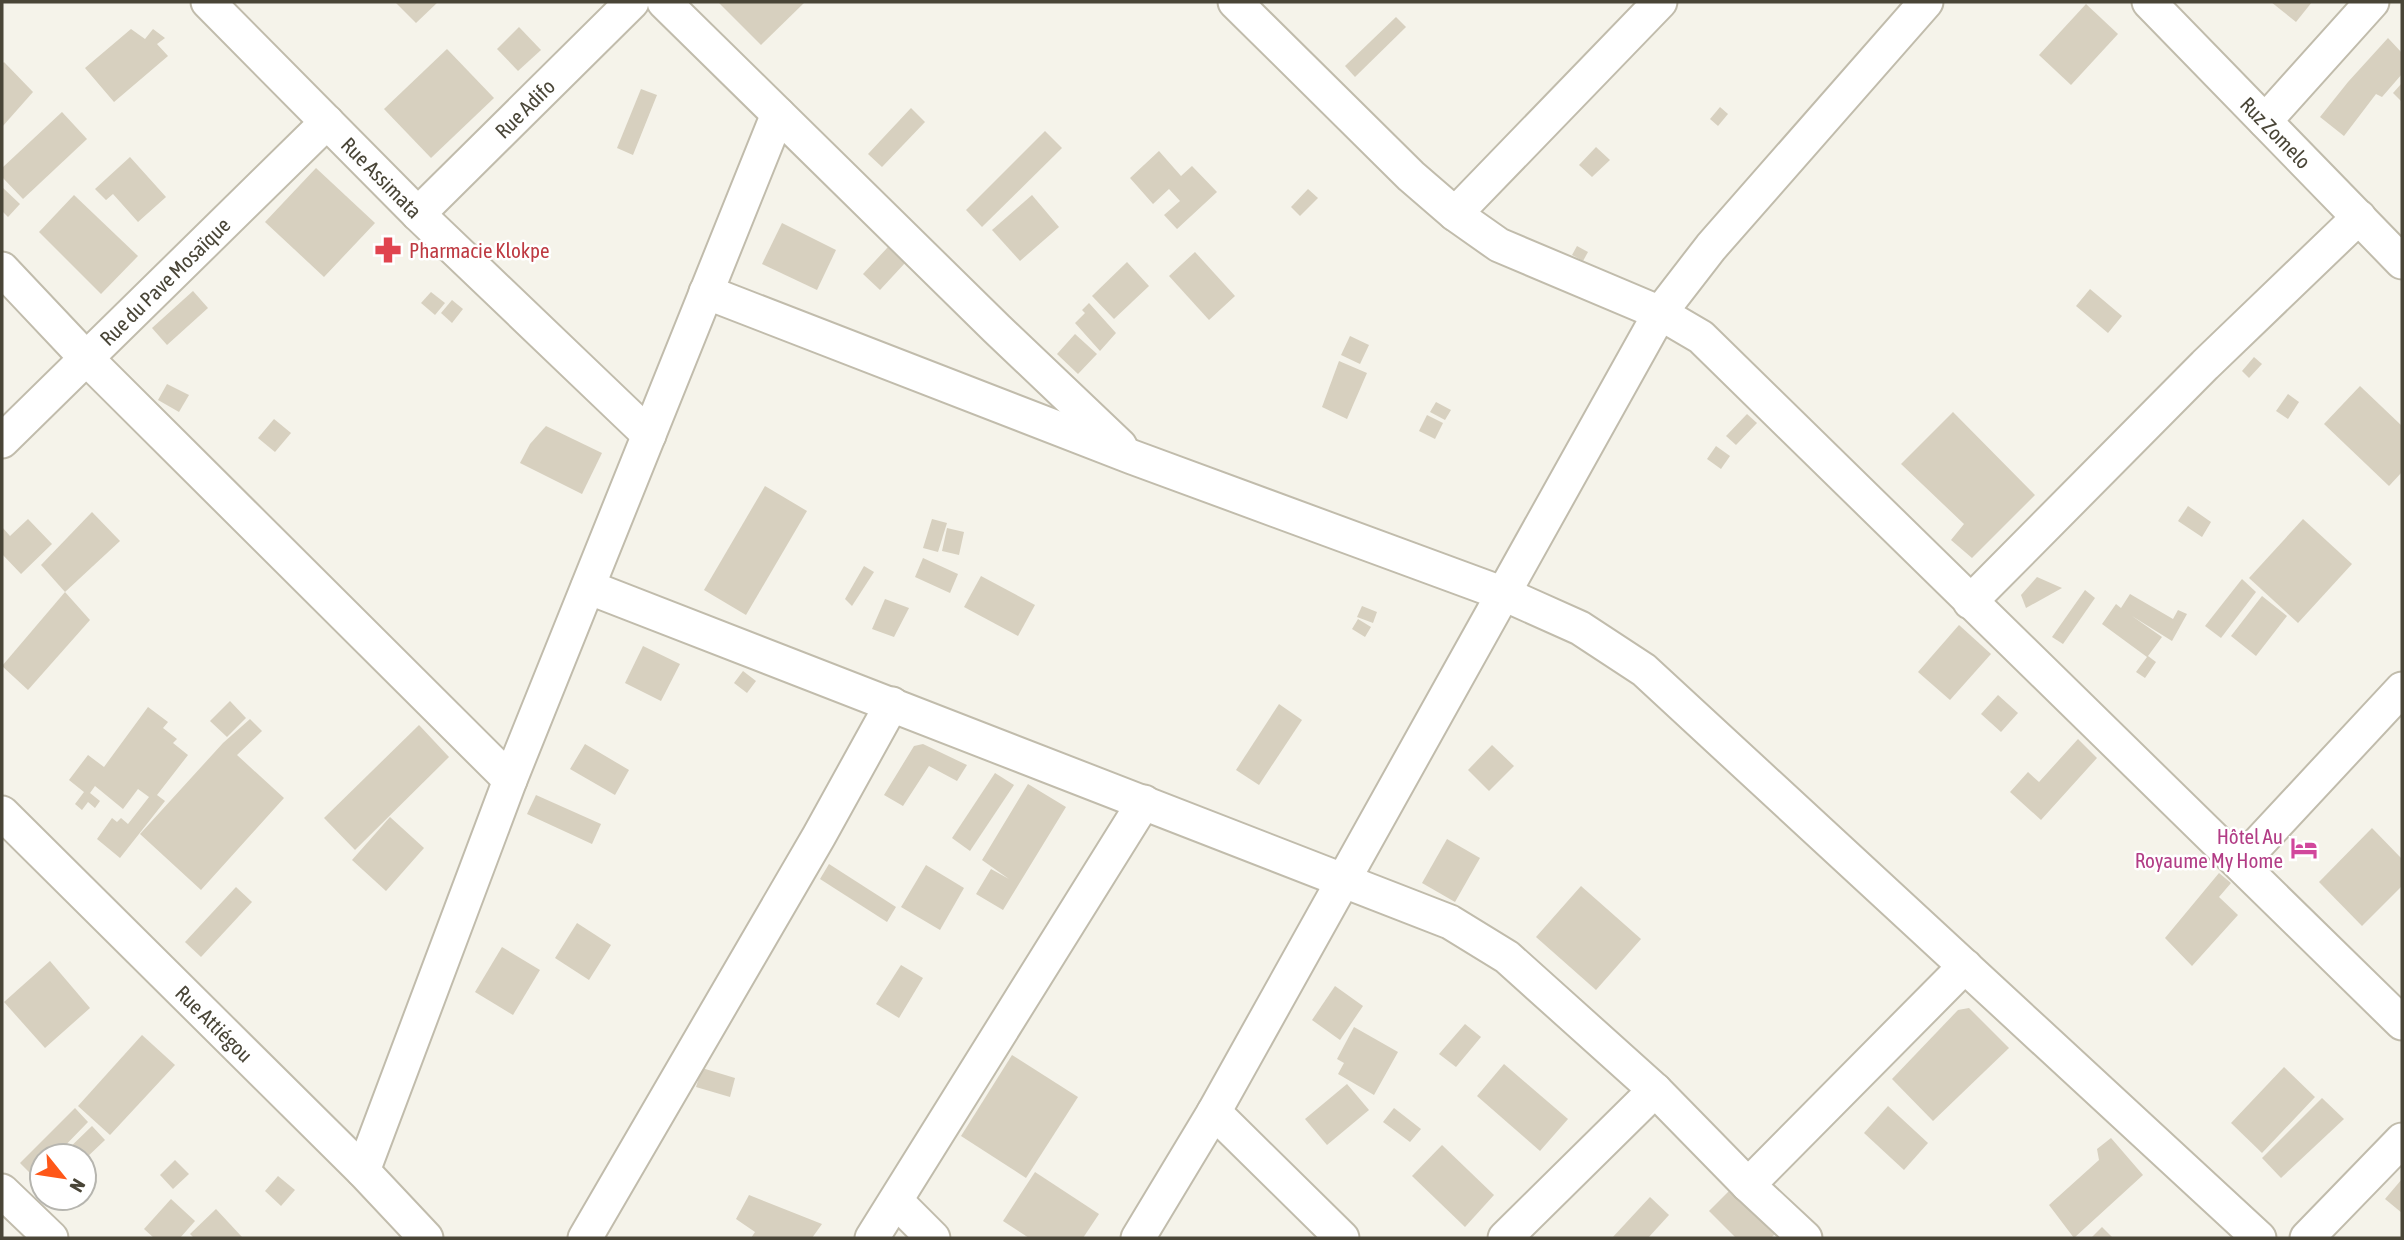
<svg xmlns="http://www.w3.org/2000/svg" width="2404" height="1240" font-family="'Asap Condensed',sans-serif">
<rect width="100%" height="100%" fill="#f5f3ea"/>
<g fill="#d7d0bf">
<path d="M395 2H438L416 23Z"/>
<path d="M718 2H805L761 45Z"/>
<path d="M2271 2H2312L2296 22Z"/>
<path d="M2086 4 2118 34 2071 85 2039 55Z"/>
<path d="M1396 17 1406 27 1355 77 1345 66Z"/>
<path d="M519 27 541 50 518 71 497 49Z"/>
<path d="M131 29 145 39 153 29 165 38 157 44 168 56 114 102 85 68Z"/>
<path d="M2388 38 2402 53V74L2382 97 2376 94 2344 136 2320 117 2348 82Z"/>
<path d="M447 49 494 98 431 158 384 109Z"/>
<path d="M4 62 33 92 2 127V64Z"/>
<path d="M2402 83V102L2393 93Z"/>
<path d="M641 89 657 95 633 155 617 148Z"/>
<path d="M1720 107 1728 114 1718 126 1710 119Z"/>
<path d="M911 108 925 122 882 167 868 154Z"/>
<path d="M62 112 87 139 23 199 2 177V168Z"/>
<path d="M1045 131 1062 148 982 227 966 210Z"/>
<path d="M1596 147 1610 160 1592 177 1579 165Z"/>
<path d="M1159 151 1181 176 1192 166 1217 192 1177 229 1164 215 1180 201 1169 189 1153 204 1130 178Z"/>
<path d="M130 157 166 197 138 222 113 194 106 200 95 189Z"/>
<path d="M316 168 375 223 324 277 265 222Z"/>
<path d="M2 187 20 204 8 217 2 211Z"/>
<path d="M1308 189 1318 198 1300 216 1291 207Z"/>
<path d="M74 195 138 256 101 294 39 232Z"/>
<path d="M1032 195 1059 227 1020 261 992 230Z"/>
<path d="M782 223 836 250 817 290 762 264Z"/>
<path d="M1577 246 1588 252 1583 261 1572 255Z"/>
<path d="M888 247 905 263 880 290 863 274Z"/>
<path d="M1195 252 1235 296 1209 320 1169 276Z"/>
<path d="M1127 262 1149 286 1114 319 1092 296Z"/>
<path d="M2090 289 2122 316 2108 333 2076 306Z"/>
<path d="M193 291 208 308 167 345 152 328Z"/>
<path d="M431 292 445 303 435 315 421 303Z"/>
<path d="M452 300 463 309 452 323 441 313Z"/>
<path d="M1089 303 1116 333 1100 351 1075 323 1085 313 1082 310Z"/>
<path d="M1075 334 1097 354 1078 374 1057 354Z"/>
<path d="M1350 336 1369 345 1360 364 1341 355Z"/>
<path d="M2254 357 2262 364 2249 378 2242 371Z"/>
<path d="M1339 361 1367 373 1347 419 1322 407Z"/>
<path d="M167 384 189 395 179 412 158 400Z"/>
<path d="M2360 386 2402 426V472L2389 486 2324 424Z"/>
<path d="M2288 394 2299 402 2288 419 2276 411Z"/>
<path d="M1436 402 1451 410 1445 420 1430 412Z"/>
<path d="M1953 412 2035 495 1972 558 1951 540 1964 524 1901 464Z"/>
<path d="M1747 414 1757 423 1736 445 1726 436Z"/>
<path d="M1427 415 1443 423 1435 439 1419 431Z"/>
<path d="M274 419 291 433 275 452 258 438Z"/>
<path d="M546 426 602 453 582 494 520 463 530 444Z"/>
<path d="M1716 446 1730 456 1721 469 1707 459Z"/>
<path d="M765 486 807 511 746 615 704 590Z"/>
<path d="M2188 506 2211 522 2202 537 2178 521Z"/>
<path d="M92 512 120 541 65 592 41 565Z"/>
<path d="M28 519 52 544 21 574 2 554V527L10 536Z"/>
<path d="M932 519 947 523 938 552 923 548Z"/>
<path d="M2303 519 2352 564 2298 623 2249 578Z"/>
<path d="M947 528 964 532 959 555 942 551Z"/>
<path d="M923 558 958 574 950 593 915 577Z"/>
<path d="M864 566 874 572 852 606 845 599Z"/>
<path d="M981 576 1035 605 1018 636 964 607Z"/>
<path d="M2037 577 2062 588 2026 608 2021 595Z"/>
<path d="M2242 579 2256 592 2221 638 2205 626Z"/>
<path d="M2085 590 2095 598 2063 644 2052 637Z"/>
<path d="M65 592 90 620 28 690 2 666Z"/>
<path d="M2130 594 2173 619 2178 610 2187 614 2172 641 2132 616 2162 637 2148 656 2156 662 2145 678 2136 672 2147 657 2102 624 2116 604 2121 608Z"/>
<path d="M2262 596 2287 616 2256 656 2231 636Z"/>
<path d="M885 599 909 608 894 637 872 629Z"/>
<path d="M1362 606 1377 612 1373 623 1357 617Z"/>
<path d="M1358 619 1371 627 1365 637 1352 629Z"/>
<path d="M1959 625 1991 654 1950 700 1918 672Z"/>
<path d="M643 646 680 664 661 701 625 683Z"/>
<path d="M743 671 756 681 747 693 734 683Z"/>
<path d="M1998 695 2018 713 2001 732 1981 714Z"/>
<path d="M230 701 246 718 227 737 210 721Z"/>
<path d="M1279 704 1302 720 1259 785 1236 770Z"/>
<path d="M148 707 168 722 163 728 177 739 173 743 188 755 157 795 165 801 120 858 97 839 112 818 117 822 121 818 128 824 149 797 138 789 123 809 95 786 90 793 100 801 95 808 88 802 82 810 75 804 84 792 69 780 88 755 104 767Z"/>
<path d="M250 719 262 731 237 755 284 798 201 890 140 834 223 743Z"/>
<path d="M419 725 449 757 355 850 324 818Z"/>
<path d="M2078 739 2097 758 2041 820 2010 792 2028 772 2039 782Z"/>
<path d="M585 744 629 770 615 795 570 769Z"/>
<path d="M923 744 967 765 957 781 929 766 903 806 884 795 914 746Z"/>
<path d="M1492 745 1514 766 1489 791 1468 770Z"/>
<path d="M995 773 1014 785 970 851 952 838Z"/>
<path d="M1028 784 1066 807 1003 910 976 894 991 869 1009 879 982 860Z"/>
<path d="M536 795 601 824 592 844 527 814Z"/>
<path d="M390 817 424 848 386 891 352 860Z"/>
<path d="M2372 828 2402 859V886L2362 926 2319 882Z"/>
<path d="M1447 839 1480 858 1455 902 1422 883Z"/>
<path d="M829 864 896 907 887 922 820 879Z"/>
<path d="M926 865 964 888 940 930 901 907Z"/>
<path d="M2219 873 2231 883 2219 897 2238 915 2192 966 2165 938Z"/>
<path d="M1581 886 1641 939 1596 990 1536 937Z"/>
<path d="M236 887 252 902 201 957 185 942Z"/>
<path d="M577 923 611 945 589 980 555 958Z"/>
<path d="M502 947 540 970 513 1015 475 992Z"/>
<path d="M50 961 90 1008 45 1048 4 1002Z"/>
<path d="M901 965 923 978 899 1018 876 1004Z"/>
<path d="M1335 986 1363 1006 1340 1040 1312 1020Z"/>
<path d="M1969 1008 2009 1048 1933 1121 1892 1079 1958 1010Z"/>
<path d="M1465 1024 1481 1037 1456 1067 1439 1054Z"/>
<path d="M1354 1027 1398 1052 1374 1095 1338 1074 1344 1063 1337 1059Z"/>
<path d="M142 1035 175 1065 110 1135 78 1106Z"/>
<path d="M1012 1055 1078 1097 1026 1178 961 1136Z"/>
<path d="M1504 1064 1568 1119 1540 1151 1477 1096Z"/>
<path d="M2284 1067 2315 1097 2262 1153 2231 1123Z"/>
<path d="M702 1068 735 1078 730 1097 696 1087Z"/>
<path d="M1347 1084 1369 1110 1327 1145 1305 1119Z"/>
<path d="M2322 1098 2344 1119 2281 1178 2262 1158Z"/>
<path d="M1888 1106 1928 1143 1904 1170 1864 1133Z"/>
<path d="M75 1108 88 1122 55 1156H42V1169L34 1177 20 1163Z"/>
<path d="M1394 1108 1421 1129 1410 1142 1383 1122Z"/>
<path d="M92 1126 105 1140 84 1160V1156H61Z"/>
<path d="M2111 1138 2143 1175 2074 1238 2049 1205 2099 1160 2097 1149Z"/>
<path d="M1442 1145 1494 1195 1465 1227 1412 1176Z"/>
<path d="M175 1160 189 1174 173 1189 160 1175Z"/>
<path d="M1035 1172 1099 1214 1083 1238H1029L1003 1221Z"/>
<path d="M278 1176 295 1190 281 1206 265 1191Z"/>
<path d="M2402 1179V1213L2385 1199Z"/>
<path d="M1734 1186 1778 1231 1771 1238H1736L1709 1211Z"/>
<path d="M749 1195 822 1224 812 1238H751L755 1232 736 1219Z"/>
<path d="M1650 1197 1669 1215 1648 1238H1612Z"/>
<path d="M171 1199 195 1221 180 1238H154L144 1229Z"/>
<path d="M216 1209 242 1237 241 1238H194L190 1234Z"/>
<path d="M2102 1227 2113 1238H2091Z"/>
</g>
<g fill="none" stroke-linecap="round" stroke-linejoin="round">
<g stroke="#c1bcac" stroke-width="37">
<g id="street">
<path id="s1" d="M208 2 418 214 649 435"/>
<path d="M664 2 997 329 1120 446"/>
<path d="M1235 2 1411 176 1455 214 1499 245 1660 313 1701 337 2402 1023"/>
<path id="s2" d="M2149 2 2402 262"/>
<path d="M2265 121 2372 2"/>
<path id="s3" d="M418 214 632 2"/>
<path d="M1455 214 1660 2"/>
<path d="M2 269 86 358 510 780"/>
<path d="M706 292 1132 457 1504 594 1580 628 1644 670 2259 1238"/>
<path id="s4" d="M2 441 327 122"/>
<path d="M588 587 1450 922 1507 957 1655 1090 1748 1185 1805 1238"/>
<path d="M1970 602 2205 365 2359 217"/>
<path id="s5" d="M2 813 363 1171 426 1238"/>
<path d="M2240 863 2402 689"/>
<path d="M1214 1112 1342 1238"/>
<path d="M363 1171 510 780 778 114"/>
<path d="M1748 1185 1965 966"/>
<path d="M2 1191 51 1238"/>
<path d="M896 1201 933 1238"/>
<path d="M585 1238 819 836 892 704"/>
<path d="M872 1238 1144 802"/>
<path d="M1138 1238 1214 1112 1660 313 1711 247 1926 2"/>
<path d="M1505 1238 1655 1090"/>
<path d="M2307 1238 2402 1140"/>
</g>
</g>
<use href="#street" stroke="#fff" stroke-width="33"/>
</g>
<defs>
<g id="pharmacy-bare" transform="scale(2.1)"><path d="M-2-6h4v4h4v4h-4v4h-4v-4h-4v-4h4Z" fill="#e0444e" stroke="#fff" stroke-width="2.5" paint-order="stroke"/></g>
<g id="hotel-bare" transform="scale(2.1)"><path d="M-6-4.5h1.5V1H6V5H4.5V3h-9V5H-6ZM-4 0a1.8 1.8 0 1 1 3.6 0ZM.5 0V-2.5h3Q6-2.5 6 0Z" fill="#d1479c" stroke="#fff" stroke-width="2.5" paint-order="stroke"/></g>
</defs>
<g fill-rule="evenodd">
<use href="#pharmacy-bare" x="388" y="250"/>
<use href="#hotel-bare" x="2304" y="848"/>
</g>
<g text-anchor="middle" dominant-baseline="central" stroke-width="5" stroke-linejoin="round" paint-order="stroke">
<g font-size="21" fill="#494537" stroke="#fff">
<text stroke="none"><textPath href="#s3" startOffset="150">Rue Adifo</textPath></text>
<text stroke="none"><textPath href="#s2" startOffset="182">Ruz Zomelo</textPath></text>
<text stroke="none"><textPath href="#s1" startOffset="247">Rue Assimata</textPath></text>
<text stroke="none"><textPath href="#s4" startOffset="228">Rue du Pave Mosaïque</textPath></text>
<text stroke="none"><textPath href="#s5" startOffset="299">Rue Attiégou</textPath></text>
</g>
<g font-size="21" fill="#be3a42" stroke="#fff" text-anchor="start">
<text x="409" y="250">Pharmacie Klokpe</text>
</g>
<g font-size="21" fill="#b23c85" stroke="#fff" text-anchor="end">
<text x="2283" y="836">Hôtel Au<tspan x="2283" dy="24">Royaume My Home</tspan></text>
</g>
</g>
<rect width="2404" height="1240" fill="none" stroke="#494537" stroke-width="7"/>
<g transform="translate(63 1177) rotate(120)"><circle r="33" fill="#ffffff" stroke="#b6b5af" stroke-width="2"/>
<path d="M0-5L12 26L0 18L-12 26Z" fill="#fe5718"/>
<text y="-10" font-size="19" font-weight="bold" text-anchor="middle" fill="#494537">N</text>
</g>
</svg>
